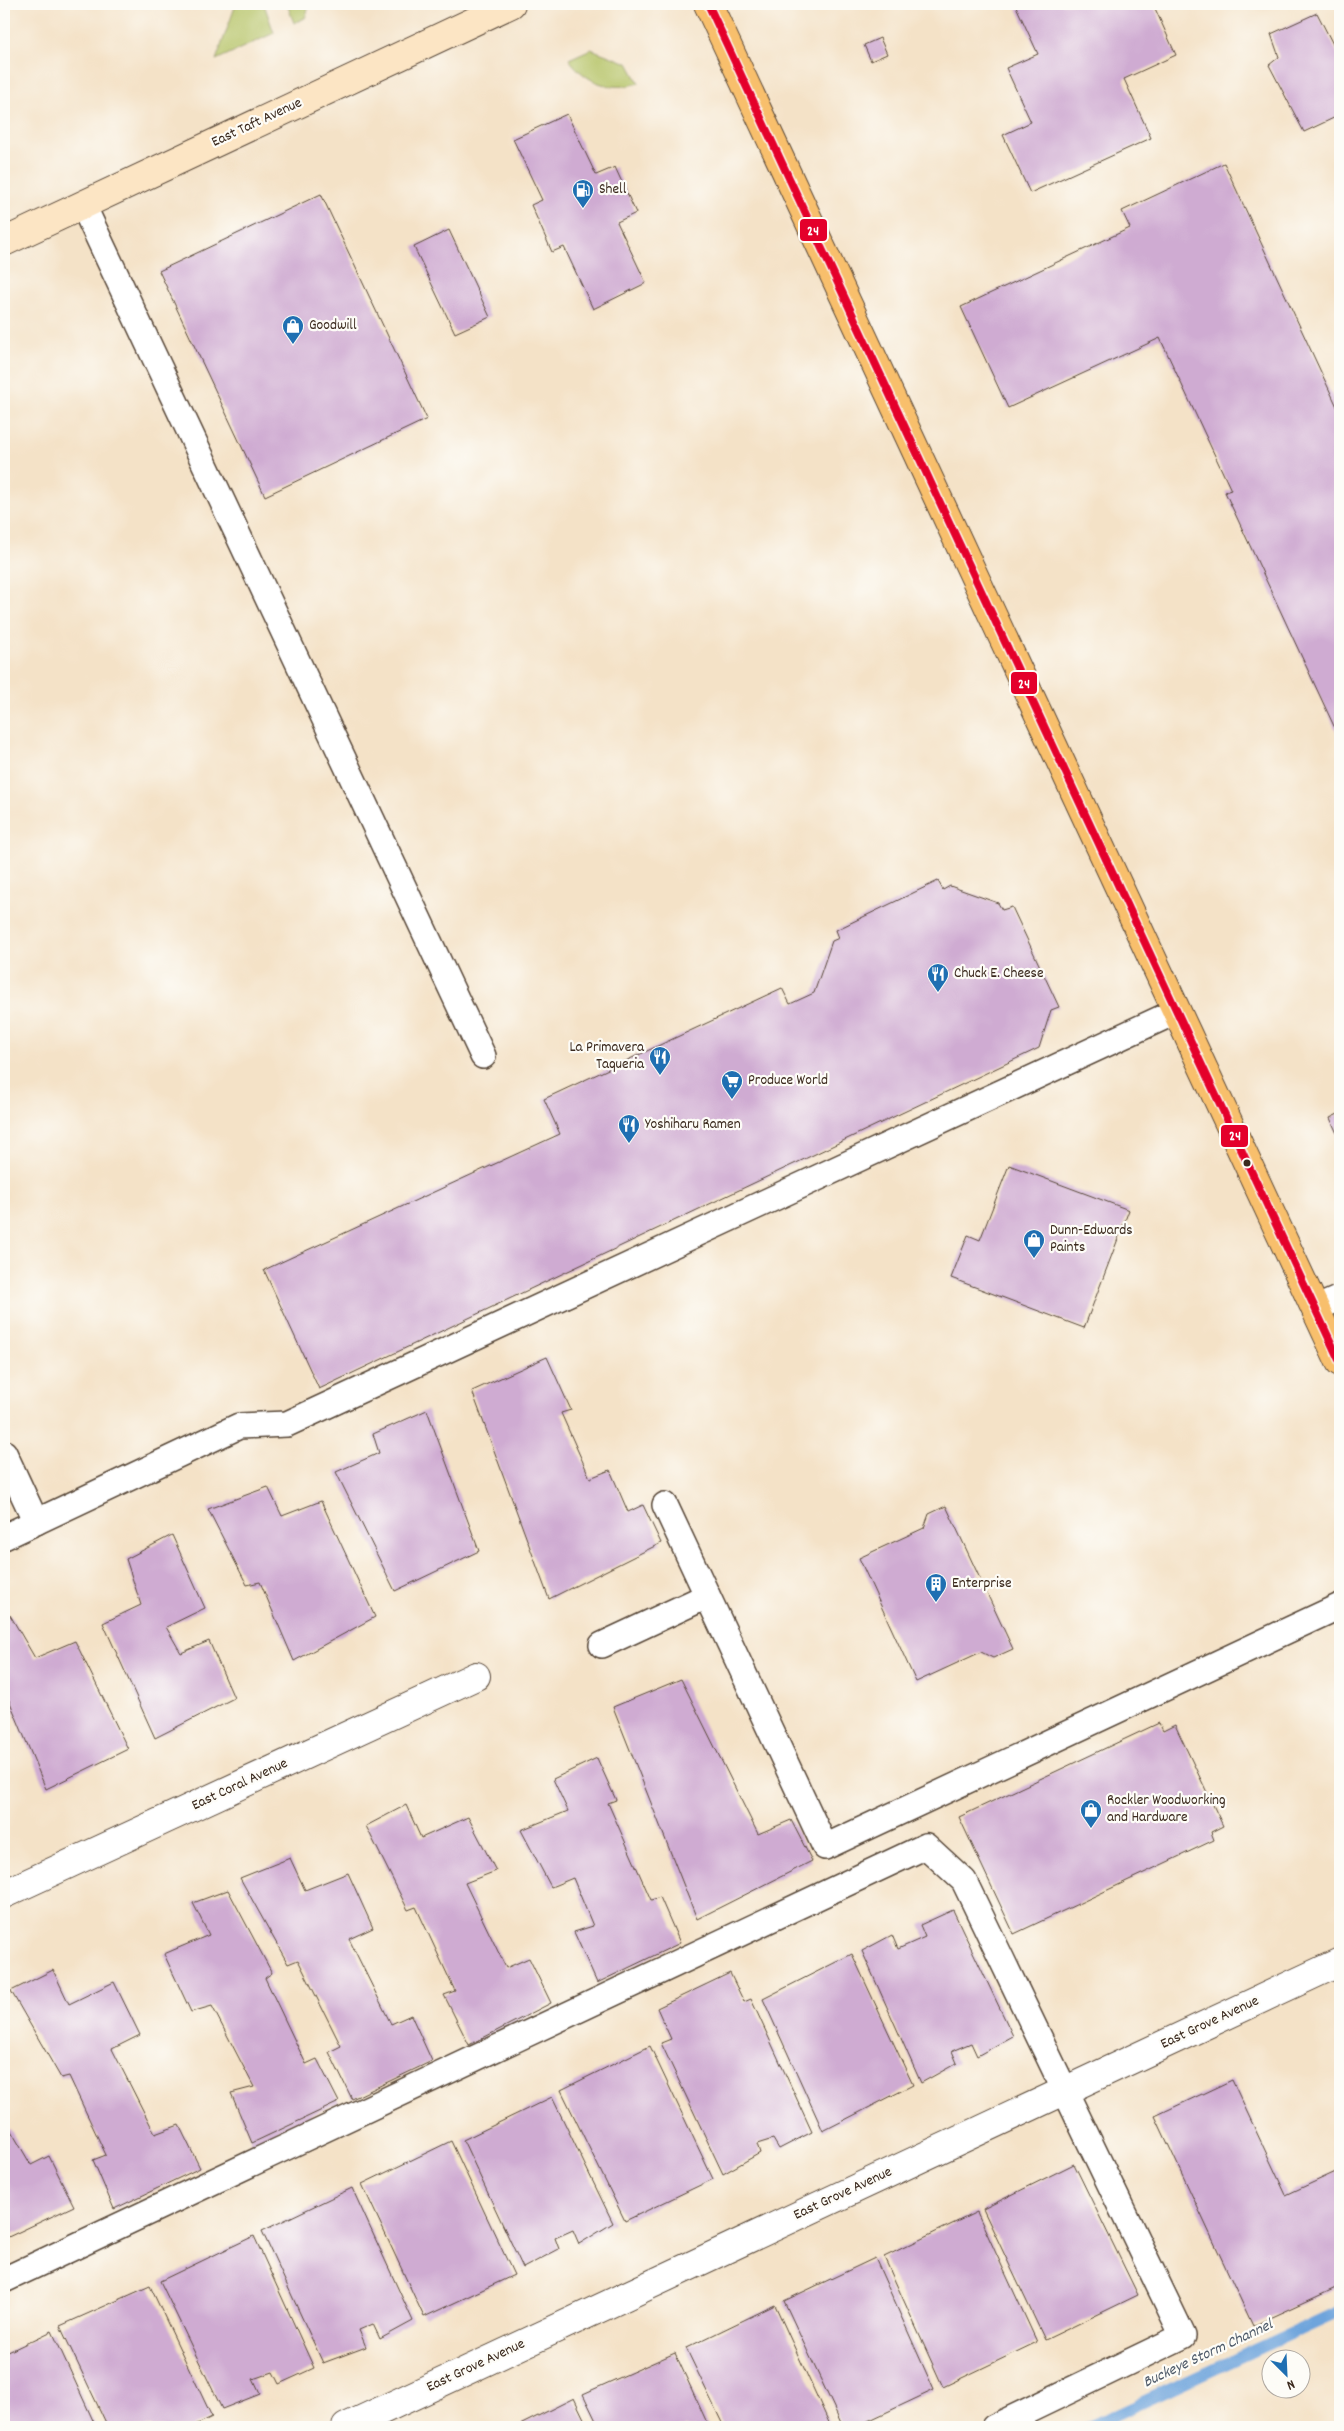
<svg xmlns="http://www.w3.org/2000/svg" width="1344" height="2431" font-family="Dekko,sans-serif">
<rect width="100%" height="100%" fill="#fdfcf7"/>
<filter id="ink" filterUnits="userSpaceOnUse"><feTurbulence type="fractalNoise" baseFrequency=".02" numOctaves="2"/><feDisplacementMap in="SourceGraphic" scale="10" xChannelSelector="R" yChannelSelector="G"/><feConvolveMatrix kernelMatrix="1 2 1 2 8 2 1 2 1" color-interpolation-filters="sRGB"/></filter>
<filter id="wash" filterUnits="userSpaceOnUse"><feTurbulence type="fractalNoise" baseFrequency=".0096" numOctaves="4" result="noise"/><feDisplacementMap in="SourceGraphic" scale="20" xChannelSelector="R" yChannelSelector="G"/><feGaussianBlur stdDeviation="1.12" result="paint"/><feColorMatrix in="noise" values="0 0 0 0 0 0 0 0 0 0 0 0 0 0 0 0 0 1.4 0 .05"/><feComposite in="paint" operator="in"/></filter>
<g filter="url(#wash)">
<rect width="100%" height="100%" fill="#f4e2c7"/>
<g fill="#b5c366" stroke="#787642">
<path d="M236 4H264L274 33 216 60Z"/>
<path d="M287 4H310L305 18 294 23Z"/>
<path d="M591 49 628 63 639 83C611 92 586 83 569 59Z"/>
</g>
<g fill="none" stroke-linecap="round" stroke-linejoin="round">
<path stroke="#6ea4dc" stroke-width="12" d="M1089 2427 1340 2311"/>
</g>
<g id="blocks">
<g fill="#cfabd2">
<path d="M1015 4H1153L1176 55 1124 79 1151 138 1030 193 1003 135 1031 122 1006 68 1038 54Z"/>
<path d="M1317 13 1340 58V115L1304 132 1269 65 1279 57 1271 34Z"/>
<path d="M880 38 887 54 871 61 864 45Z"/>
<path d="M567 114 596 175 615 167 636 213 617 222 646 283 593 309 564 247 552 252 531 205 542 200 513 139Z"/>
<path d="M1224 163 1340 413V739L1225 492 1231 490 1160 338 1008 408 961 307 1130 228 1122 211Z"/>
<path d="M321 194 427 419 265 496 159 271Z"/>
<path d="M449 230 490 317 455 333 414 247Z"/>
<path d="M938 881 943 890 950 886 998 903 1002 910 1012 907 1059 1007 1051 1010 1039 1048 319 1389 264 1270 560 1134 544 1099 782 988 790 1004 814 993 832 941 839 938 836 930Z"/>
<path d="M1340 1113V1140L1330 1118Z"/>
<path d="M1009 1165 1129 1210 1084 1328 951 1278 968 1235 980 1240Z"/>
<path d="M547 1357 571 1410 561 1413 590 1478 610 1470 628 1512 643 1505 661 1543 549 1599 472 1391Z"/>
<path d="M427 1410 479 1551 395 1591 336 1472 379 1453 373 1434Z"/>
<path d="M268 1487 282 1516 321 1501 375 1617 294 1661 260 1582 247 1585 208 1509Z"/>
<path d="M946 1506 1013 1649 993 1658 981 1652 916 1682 859 1558 924 1528 929 1514Z"/>
<path d="M172 1535 205 1608 166 1627 181 1653 209 1641 234 1698 155 1738 103 1623 141 1605 126 1559Z"/>
<path d="M10 1615 35 1658 75 1641 128 1749 46 1789 9 1700 4 1703V1618Z"/>
<path d="M681 1679 758 1834 791 1820 812 1861 697 1919 613 1707Z"/>
<path d="M1159 1723 1163 1731 1175 1725 1223 1826 1211 1832 1214 1840 1014 1934 959 1817Z"/>
<path d="M597 1758 616 1800 608 1803 651 1900 660 1897 680 1943 597 1983 574 1932 593 1926 573 1878 551 1887 521 1830 568 1811 553 1779Z"/>
<path d="M406 1805 421 1838 468 1817 496 1871 465 1883 506 1968 529 1958 551 2003 469 2045 444 1995 455 1991 416 1907 408 1910 366 1826Z"/>
<path d="M290 1858 305 1890 348 1873 373 1928 349 1939 391 2024 411 2015 432 2061 352 2099 329 2052 341 2046 298 1960 288 1964 240 1878Z"/>
<path d="M228 1890 272 1973 265 1978 306 2064 317 2059 339 2102 252 2143 231 2093 254 2087 212 2006 191 2012 164 1954 209 1935 193 1903Z"/>
<path d="M953 1910 1013 2036 977 2056 971 2043 952 2051 957 2063 921 2083 862 1951 892 1935 898 1949 925 1937 920 1925Z"/>
<path d="M852 1954 913 2085 823 2131 763 1999Z"/>
<path d="M53 1970 69 2004 114 1982 140 2035 112 2049 155 2134 179 2125 200 2168 114 2209 93 2160 106 2155 69 2076 61 2078 11 1991Z"/>
<path d="M730 1973 744 2002 751 1999 812 2132 779 2149 773 2139 757 2144 760 2153 723 2174 661 2043 671 2039 657 2008Z"/>
<path d="M650 2046 713 2179 625 2221 561 2090Z"/>
<path d="M1232 2080 1286 2195 1340 2170V2286L1253 2326 1155 2116Z"/>
<path d="M552 2097 613 2223 579 2244 573 2230 555 2238 559 2249 523 2268 463 2140Z"/>
<path d="M10 2129 31 2165 49 2156 74 2206 4 2239V2132Z"/>
<path d="M451 2141 514 2275 424 2317 362 2184Z"/>
<path d="M1074 2164 1138 2295 1045 2340 983 2209Z"/>
<path d="M352 2188 413 2321 380 2339 373 2324 359 2330 366 2347 323 2363 262 2231Z"/>
<path d="M977 2212 1037 2342 943 2387 884 2257Z"/>
<path d="M254 2236 314 2368 279 2384 273 2372 253 2379 260 2394 222 2409 160 2281Z"/>
<path d="M875 2258 934 2390 855 2427H843L784 2301Z"/>
<path d="M150 2286 212 2417 191 2427H108L60 2326Z"/>
<path d="M775 2305 831 2427H724L686 2348Z"/>
<path d="M52 2331 96 2427H4V2354Z"/>
<path d="M675 2353 709 2427H599L583 2394Z"/>
<path d="M574 2398 588 2427H516Z"/>
</g>
</g>
</g>
<g filter="url(#ink)">
<use href="#blocks" fill-opacity="0" stroke="#574637" stroke-width="1"/>
<g fill="none" stroke-linecap="round" stroke-linejoin="round">
<g stroke="#574637" stroke-width="28">
<g id="service">
<path d="M83 205 483 1056"/>
<path d="M1315 1309 1340 1298"/>
<path d="M4 1453 36 1522"/>
<path d="M665 1505 825 1847 1340 1606"/>
<path d="M4 1537 239 1426 287 1424 1177 1011"/>
<path d="M602 1645 707 1596"/>
<path d="M4 2280 926 1846 964 1881 1183 2336 994 2427"/>
</g>
</g>
<g stroke="#574637" stroke-width="30">
<g id="minor">
<path d="M4 1894 476 1676"/>
<path d="M346 2427 1340 1962"/>
</g>
</g>
<g stroke="#574637" stroke-width="30">
<path id="secondary" d="M4 242 511 4"/>
</g>
<g stroke="#574637" stroke-width="30">
<path id="primary" d="M708 4 1340 1362"/>
</g>
<use href="#service" stroke="#fff" stroke-width="25"/>
<use href="#minor" stroke="#fff" stroke-width="28"/>
<use href="#secondary" stroke="#fce5c4" stroke-width="28"/>
<use href="#primary" stroke="#f8bf6c" stroke-width="28"/>
<g stroke="#fdfcf7" stroke-width="11">
<path id="bus-1" d="M708 4 1340 1362"/>
</g>
<use href="#bus-1" stroke="#e4002b" stroke-width="8"/>
</g>
</g>
<defs>
<g id="fuel-pin" transform="scale(1.125)"><path d="M0 17L-7.5 6A9.5 9.5 0 1 1 7.5 6Z" fill="#1f6fb2" stroke="#fdfcf7"/><path d="M-5.5-6h7V0h2V4h1.3V-2.5L3-4.5l.8-.8L6-3V5H2.5V1h-1V6h-7ZM-4.2-4.7v3.2H.2V-4.7Z" fill="#fff"/></g>
<g id="shop-pin" transform="scale(1.125)"><path d="M0 17L-7.5 6A9.5 9.5 0 1 1 7.5 6Z" fill="#1f6fb2" stroke="#fdfcf7"/><path d="M-5-2.5h2.3a2.7 3.5 0 0 1 5.4 0H5L5.5 6h-11ZM-1.5-2.5h3a1.5 2.3 0 0 0-3 0Z" fill="#fff"/></g>
<g id="restaurant-pin" transform="scale(1.125)"><path d="M0 17L-7.5 6A9.5 9.5 0 1 1 7.5 6Z" fill="#1f6fb2" stroke="#fdfcf7"/><path d="M-5-6h1v4h1v-4h1v4h1v-4h1v5L-1.5 .5V6h-2V.5L-5-1ZM5-6V6H3V1.5H1.5Q1.5-4 5-6Z" fill="#fff"/></g>
<g id="supermarket-pin" transform="scale(1.125)"><path d="M0 17L-7.5 6A9.5 9.5 0 1 1 7.5 6Z" fill="#1f6fb2" stroke="#fdfcf7"/><path d="M-6-5.5h2.5l.6 2H6L4.5 2H-2.5L-4.4-4H-6ZM-1.5 3.2a1.3 1.3 0 1 0 .1 0ZM3 3.2a1.3 1.3 0 1 0 .1 0Z" fill="#fff"/></g>
<g id="building-pin" transform="scale(1.125)"><path d="M0 17L-7.5 6A9.5 9.5 0 1 1 7.5 6Z" fill="#1f6fb2" stroke="#fdfcf7"/><path d="M-4-6H4V6H1V3H-1V6H-4ZM-2.5-4.3h1.7v1.8h-1.7ZM.8-4.3h1.7v1.8H.8ZM-2.5-1h1.7V.8h-1.7ZM.8-1h1.7V.8H.8Z" fill="#fff"/></g>
</defs>
<g fill-rule="evenodd">
<use href="#fuel-pin" x="583" y="190"/>
<use href="#shop-pin" x="293" y="326"/>
<use href="#restaurant-pin" x="938" y="974"/>
<use href="#restaurant-pin" x="660" y="1057"/>
<use href="#supermarket-pin" x="732" y="1081"/>
<use href="#restaurant-pin" x="629" y="1125"/>
<use href="#shop-pin" x="1034" y="1240"/>
<use href="#building-pin" x="936" y="1584"/>
<use href="#shop-pin" x="1091" y="1810"/>
</g>
<circle fill="#3b2a1e" stroke="#fdfcf7" stroke-width="2" cx="1247" cy="1163" r="4.5"/>
<g text-anchor="middle" dominant-baseline="central" stroke-width="4.5" stroke-linejoin="round" paint-order="stroke">
<g font-size="15" fill="#3b2a1e" stroke="#fdfcf7">
<text transform="translate(257 123) rotate(-25)">East Taft Avenue</text>
<text transform="translate(240 1785) rotate(-25)">East Coral Avenue</text>
<text transform="translate(1210 2023) rotate(-25)">East Grove Avenue</text>
<text transform="translate(843 2194) rotate(-25)">East Grove Avenue</text>
<text transform="translate(476 2366) rotate(-25)">East Grove Avenue</text>
</g>
<g font-size="15" fill="#3b2a1e" stroke="#fdfcf7" text-anchor="start">
<text x="599" y="190">Shell</text>
<text x="309" y="326">Goodwill</text>
<text x="954" y="974">Chuck E. Cheese</text>
<text x="644" y="1048" text-anchor="end">La Primavera<tspan x="644" dy="17">Taqueria</tspan></text>
<text x="748" y="1081">Produce World</text>
<text x="645" y="1125">Yoshiharu Ramen</text>
<text x="1050" y="1231">Dunn-Edwards<tspan x="1050" dy="17">Paints</tspan></text>
<text x="952" y="1584">Enterprise</text>
<text x="1107" y="1801">Rockler Woodworking<tspan x="1107" dy="17">and Hardware</tspan></text>
</g>
<g font-size="16" font-style="italic" fill="#4f5b6a" stroke="#fdfcf7">
<text transform="translate(1208 2354) rotate(-25)">Buckeye Storm Channel</text>
</g>
</g>
<g stroke="#fdfcf7" stroke-width="2">
<rect x="799" y="218" width="29" height="24" rx="5" fill="#e4002b"/>
<rect x="1010" y="671" width="28" height="24" rx="5" fill="#e4002b"/>
<rect x="1220" y="1124" width="29" height="24" rx="5" fill="#e4002b"/>
</g>
<g font-size="14" text-anchor="middle" font-weight="bold" fill="#fff">
<text x="813" y="235">24</text>
<text x="1024" y="688">24</text>
<text x="1235" y="1140">24</text>
</g>
<rect width="1344" height="2431" fill="none" stroke="#fdfcf7" stroke-width="20"/>
<g transform="translate(1286 2374) rotate(156)"><circle r="24" fill="#fdfcf7" stroke="#afa8a0"/>
<path d="M0-4L9 19L0 12L-9 19Z" fill="#1f6fb2"/>
<text y="-8" font-size="14" font-weight="bold" text-anchor="middle" fill="#3b2a1e">N</text>
</g>
</svg>
